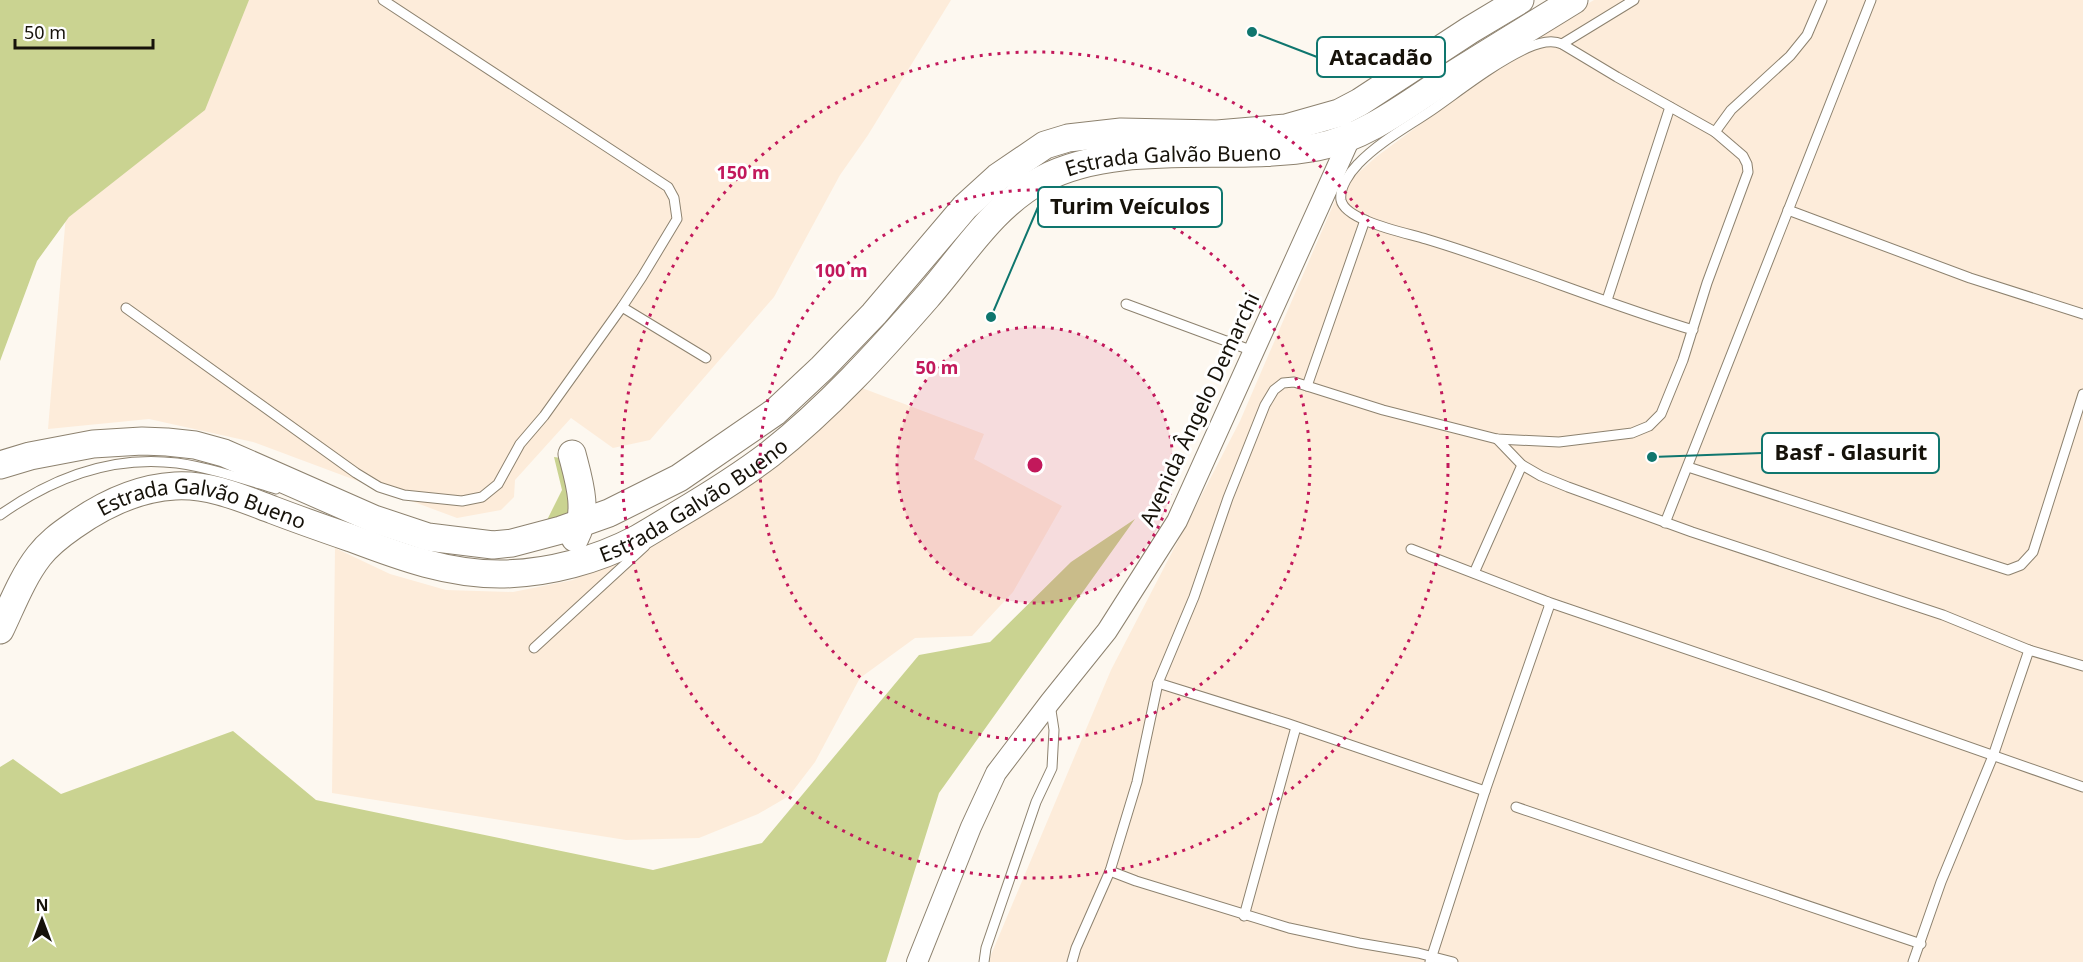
<svg xmlns="http://www.w3.org/2000/svg" width="2083" height="962" font-family="'Noto Sans',sans-serif">
<rect width="100%" height="100%" fill="#fdf8f0"/>
<g fill="#fdecda">
<path d="M84 0H951L868 135 840 175 774 297 650 440 613 448 571 418 515 480 514 497 501 510 457 518 253 442 149 419 48 429Z"/>
<path d="M1594 0H2083V962H988L1111 670 1240 421 1340 189 1376 157 1561 20Z"/>
<path d="M862 388 984 434 974 459 1062 506 1013 592 972 636 915 638 860 678 815 762 789 796 758 814 699 838 626 840 332 793 335 548 390 574 446 590 513 592 573 580 725 501Z"/>
</g>
<g fill="#cad391">
<path d="M0 0H249L205 110 69 217 37 261 0 361Z"/>
<path d="M554 457 561 458 571 486V510L566 515 547 520 562 490Z"/>
<path d="M1135 519 939 793 886 962H0V767L13 759 61 794 233 731 316 800 653 870 762 843 919 655 990 642 1071 562Z"/>
</g>
<g fill="none" stroke-linecap="round" stroke-linejoin="round">
<g stroke="#8d826f" stroke-width="11">
<g id="service">
<path d="M1562 44 1634 0"/>
<path d="M1715 132 1731 110 1790 56 1807 35 1822 0"/>
<path d="M1788 210 1970 278 2083 314"/>
<path d="M1607 300 1670 107"/>
<path d="M1126 304 1253 351"/>
<path d="M622 307 706 358"/>
<path d="M126 308 356 473 379 487 404 495 462 501 482 497 498 484 520 444 544 416 622 307 642 277 677 219 674 198 668 187 383 0"/>
<path d="M1307 386 1383 410 1497 439 1559 442 1632 433 1649 426 1661 414 1683 360 1707 283 1748 172 1747 164 1743 156 1715 132 1617 77 1562 44C1551 39 1538 43 1527 48 1493 64 1462 89 1432 110 1407 127 1379 142 1358 164 1350 172 1339 188 1341 200 1345 221 1407 233 1426 239 1516 266 1603 303 1693 330"/>
<path d="M1497 439 1522 465 1541 476 1568 487 1692 532 1943 615 2029 650 2083 666"/>
<path d="M1688 467 2008 570 2021 565 2033 552 2083 394"/>
<path d="M0 515C52 478 112 455 177 463 211 468 243 479 276 489"/>
<path d="M1665 523 1871 0"/>
<path d="M1411 549 1543 600 1548 602 1549 607 1485 791 1430 962"/>
<path d="M1474 573 1522 465"/>
<path d="M1548 602 1818 694 2083 787"/>
<path d="M534 648 645 546"/>
<path d="M1158 683 1286 723 1485 791"/>
<path d="M1516 807 1921 944"/>
<path d="M1110 871 1136 881 1289 928 1359 943 1418 953 1453 962"/>
<path d="M1244 916 1296 727"/>
<path d="M984 962 986 948 1036 802 1052 768 1054 730 1050 704"/>
<path d="M1072 962 1076 948 1110 871 1137 782 1158 683 1194 597 1228 498 1265 405 1274 390 1283 383 1294 382 1307 386 1365 220"/>
<path d="M1913 962 1941 882 1993 756 2029 650"/>
</g>
</g>
<g stroke="#8d826f" stroke-width="22">
<path id="minor" d="M917 962 971 827 996 773 1050 702 1107 631 1177 521 1351 136 1349 132"/>
</g>
<g stroke="#8d826f" stroke-width="29">
<g id="secondary">
<path d="M572 454C579 481 589 511 575 538"/>
<path d="M0 465 30 456 93 444 142 441 167 442 195 445 224 453 374 519 428 537 493 545 512 543 561 530 609 513 679 478 775 412 822 368 874 314 965 207 998 177 1045 145 1068 138 1121 132 1217 134 1286 128 1339 113 1360 102 1470 30 1520 0"/>
<path id="s1" d="M0 630C12 605 22 578 39 556 49 543 60 535 73 526 104 504 137 488 175 486 210 484 241 498 273 510 299 520 325 529 351 538 401 557 450 575 504 574 549 573 597 560 637 539 651 531 664 523 677 515 709 496 741 476 770 454 828 408 879 352 927 297 963 256 993 205 1043 179 1122 138 1232 163 1317 147 1365 138 1408 104 1448 78 1489 52 1532 26 1574 0"/>
</g>
</g>
<use href="#service" stroke="#fff" stroke-width="9"/>
<use href="#minor" stroke="#fff" stroke-width="20"/>
<use href="#secondary" stroke="#fff" stroke-width="27"/>
</g>
<circle cx="1035" cy="465" r="138" fill="#c2185b" fill-opacity=".12"/>
<g fill="none" stroke="#c2185b" stroke-width="3" stroke-dasharray="3 6">
<circle cx="1035" cy="465" r="138"/>
<circle cx="1035" cy="465" r="275"/>
<circle cx="1035" cy="465" r="413"/>
</g>
<g text-anchor="middle" dominant-baseline="central" stroke-width="6" stroke-linejoin="round" paint-order="stroke">
<g font-size="21" fill="#16120a" stroke="#fff">
<text stroke="none"><textPath href="#s1" startOffset="1402">Estrada Galvão Bueno</textPath></text>
<text transform="translate(1199 409) rotate(-65)">Avenida Ângelo Demarchi</text>
<text stroke="none"><textPath href="#s1" startOffset="790">Estrada Galvão Bueno</textPath></text>
<text stroke="none"><textPath href="#s1" startOffset="268">Estrada Galvão Bueno</textPath></text>
</g>
</g>
<circle cx="1035" cy="465" r="9" fill="#c2185b" stroke="#fff" stroke-width="3"/>
<g font-size="18" text-anchor="middle" font-weight="bold" fill="#c2185b" stroke="#fff" stroke-width="6" stroke-linejoin="round" paint-order="stroke">
<text x="743" y="179">150 m</text>
<text x="841" y="277">100 m</text>
<text x="937" y="374">50 m</text>
</g>
<path fill="none" stroke="#0f766e" stroke-width="2" d="M1252 32L1317 57M991 317L1038 207M1652 457L1762 453"/>
<g fill="#0f766e" stroke="#fff" stroke-width="2">
<circle cx="1252" cy="32" r="6"/>
<circle cx="991" cy="317" r="6"/>
<circle cx="1652" cy="457" r="6"/>
</g>
<g fill="#fff" stroke="#0f766e" stroke-width="2">
<rect x="1317" y="37" width="128" height="40" rx="6"/>
<rect x="1038" y="187" width="184" height="40" rx="6"/>
<rect x="1762" y="433" width="177" height="40" rx="6"/>
</g>
<g font-size="22" text-anchor="middle" font-weight="bold" fill="#16120a">
<text x="1381" y="65">Atacadão</text>
<text x="1130" y="214">Turim Veículos</text>
<text x="1851" y="460">Basf - Glasurit</text>
</g>
<g transform="translate(42 920)" stroke="#ffffff" stroke-width="4.5" paint-order="stroke">
<path d="M0-4.5L10 22L0 15L-10 22Z" fill="#16120a"/>
<text y="-9" font-size="16" font-weight="bold" text-anchor="middle" fill="#16120a">N</text>
</g>
<path d="M15 39v9h138v-9" fill="none" stroke="#16120a" stroke-width="3"/>
<text x="24" y="39" font-size="18" fill="#16120a" stroke="#ffffff" stroke-width="4.5" paint-order="stroke">50 m</text>
</svg>
